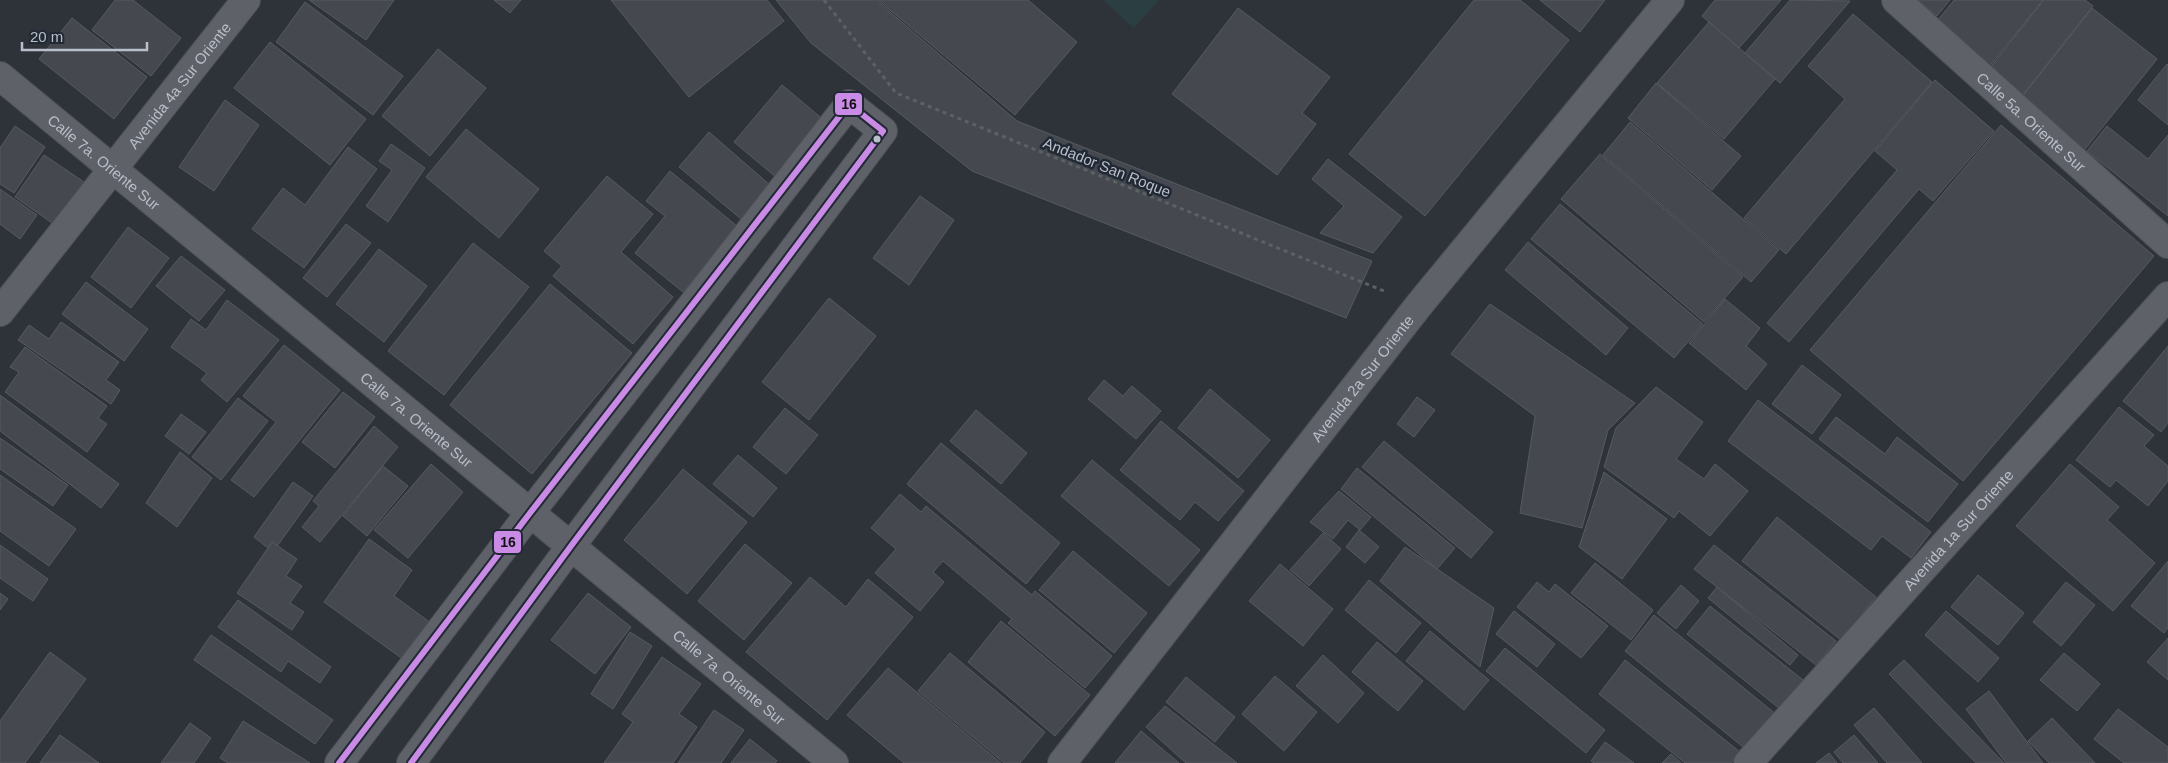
<svg xmlns="http://www.w3.org/2000/svg" width="2168" height="763" font-family="Arial,sans-serif">
<rect width="100%" height="100%" fill="#2e333a"/>
<path fill="#2b3e41" d="M1103 0H1159L1134 28Z"/>
<g fill="#45494f" stroke="#565a61">
<path d="M115 0H133L181 38 151 76 92 30Z"/>
<path d="M309 0H394L366 40Z"/>
<path d="M494 0H521L510 13Z"/>
<path d="M611 0H767L784 21 689 97Z"/>
<path d="M776 0H876L1017 121 1372 261 1346 318 972 171 811 43Z"/>
<path d="M878 0H1028L1077 42 1015 115Z"/>
<path d="M1474 0H1520L1569 40 1425 216 1349 154Z"/>
<path d="M1540 0H1605L1580 32Z"/>
<path d="M1715 0H1781L1739 48 1702 16Z"/>
<path d="M1790 0 1850 1 1780 83 1745 53Z"/>
<path d="M1918 0H1950L1937 16Z"/>
<path d="M1954 0H2043L1984 73 1930 30Z"/>
<path d="M2044 0H2085L2093 6 2018 101 1985 74Z"/>
<path d="M305 2 403 76 373 115 276 42Z"/>
<path d="M1238 8 1330 77 1302 113 1316 124 1277 175 1172 94Z"/>
<path d="M2092 8 2157 59 2082 153 2018 102Z"/>
<path d="M1853 14 1932 82 1786 254 1744 218 1845 99 1808 66Z"/>
<path d="M72 18 147 77 114 119 39 59Z"/>
<path d="M1709 22 1775 79 1724 139 1657 83Z"/>
<path d="M270 42 366 119 330 165 234 88Z"/>
<path d="M438 49 486 88 430 156 382 116Z"/>
<path d="M2167 64 2168 65V125L2138 100Z"/>
<path d="M1935 80 1994 131 1933 201 1919 189 1789 342 1767 323 1897 170 1875 151Z"/>
<path d="M1656 83 1741 156 1712 190 1628 118Z"/>
<path d="M782 85 825 121 777 178 734 142Z"/>
<path d="M225 100 259 125 214 191 179 167Z"/>
<path d="M1630 122 1779 250 1751 282 1603 155Z"/>
<path d="M2001 125 2154 256 1963 481 1810 350Z"/>
<path d="M15 126 45 147 14 193 0 184V148Z"/>
<path d="M2107 126 2148 159 2168 135V216L2087 151Z"/>
<path d="M466 129 539 189 499 238 426 177Z"/>
<path d="M709 132 770 185 741 219 679 167Z"/>
<path d="M391 144 425 168 388 222 366 206 392 170 379 161Z"/>
<path d="M348 147 377 169 304 268 252 229 283 188 305 205Z"/>
<path d="M1600 154 1743 277 1704 322 1561 199Z"/>
<path d="M44 155 84 182 55 225 15 197Z"/>
<path d="M1328 159 1402 217 1373 253 1320 233 1344 206 1312 179Z"/>
<path d="M670 171 737 226 683 292 635 253 665 216 646 201Z"/>
<path d="M607 176 653 214 621 252 673 297 633 344 553 276 562 266 544 251Z"/>
<path d="M0 189 37 215 20 239 0 224Z"/>
<path d="M920 196 954 220 909 285 873 258Z"/>
<path d="M1560 204 1703 324 1674 358 1531 239Z"/>
<path d="M346 224 371 243 327 297 303 278Z"/>
<path d="M128 227 169 258 131 308 91 277Z"/>
<path d="M1528 242 1628 328 1606 355 1505 270Z"/>
<path d="M473 243 529 287 444 395 388 351Z"/>
<path d="M379 249 427 286 384 342 336 304Z"/>
<path d="M181 256 225 290 199 321 156 286Z"/>
<path d="M86 282 148 329 124 361 62 314Z"/>
<path d="M550 284 632 353 532 474 450 405Z"/>
<path d="M829 298 876 336 809 420 762 382Z"/>
<path d="M1725 299 1760 328 1746 346 1767 364 1746 390 1689 343Z"/>
<path d="M227 300 279 340 227 402 201 380 207 373 171 347 191 319 206 330Z"/>
<path d="M1490 304 1635 403 1608 430 1582 528 1520 513 1535 416 1451 354Z"/>
<path d="M61 322 119 362 106 380 120 390 111 404 18 340 29 325 49 339Z"/>
<path d="M284 345 340 390 254 497 231 480 276 422 243 396Z"/>
<path d="M2168 346V423L2161 432 2123 401Z"/>
<path d="M25 347 107 406 98 418 107 424 87 452 5 392 19 372 10 367Z"/>
<path d="M1802 365 1841 395 1812 434 1772 404Z"/>
<path d="M1104 380 1123 396 1132 386 1161 411 1136 439 1088 399Z"/>
<path d="M1656 387 1703 422 1676 459 1704 479 1715 464 1748 491 1710 536 1679 511 1674 518 1604 467 1616 428Z"/>
<path d="M1210 389 1270 440 1238 478 1178 428Z"/>
<path d="M343 392 375 417 335 468 302 442Z"/>
<path d="M0 395 119 484 101 508 0 431Z"/>
<path d="M1417 397 1435 410 1414 437 1397 424Z"/>
<path d="M238 398 268 421 221 480 192 457Z"/>
<path d="M1758 400 1931 532 1911 558 1882 536 1871 550 1728 441Z"/>
<path d="M2119 407 2154 435 2144 446 2168 466V481L2148 506 2116 480 2110 487 2076 460Z"/>
<path d="M785 408 818 435 786 474 753 447Z"/>
<path d="M976 410 1027 453 1001 484 950 441Z"/>
<path d="M181 414 206 432 189 454 165 436Z"/>
<path d="M1836 417 1885 454 1897 437 1958 484 1928 522 1819 439Z"/>
<path d="M1161 421 1244 491 1218 521 1195 502 1180 520 1120 470Z"/>
<path d="M374 426 398 447 320 542 302 527 319 506 313 501Z"/>
<path d="M0 438 68 485 53 506 0 469Z"/>
<path d="M1384 441 1493 532 1471 558 1362 467Z"/>
<path d="M941 443 1060 543 1026 584 907 484Z"/>
<path d="M180 452 212 478 177 527 146 503Z"/>
<path d="M738 455 777 488 753 517 713 484Z"/>
<path d="M1092 460 1200 550 1169 586 1061 496Z"/>
<path d="M431 464 463 492 408 558 374 530Z"/>
<path d="M2070 464 2119 507 2107 520 2155 563 2113 611 2016 526Z"/>
<path d="M383 466 408 486 367 536 343 516Z"/>
<path d="M1357 468 1455 548 1437 569 1341 489Z"/>
<path d="M683 469 747 522 687 594 624 540Z"/>
<path d="M1604 472 1667 519 1622 579 1579 547Z"/>
<path d="M0 475 76 529 49 566 0 531Z"/>
<path d="M293 482 313 496 273 552 254 537Z"/>
<path d="M1339 491 1371 517 1360 530 1348 520 1333 539 1310 522Z"/>
<path d="M900 494 921 512 926 506 1032 595 1035 591 1112 656 1085 688 1008 623 1012 619 943 561 933 572 944 582 920 611 875 573 896 549 871 528Z"/>
<path d="M1777 517 1876 597 1841 640 1742 561Z"/>
<path d="M1359 530 1379 547 1365 563 1346 547Z"/>
<path d="M1323 533 1341 549 1309 586 1290 570Z"/>
<path d="M369 539 412 570 394 596 431 623 404 660 324 602Z"/>
<path d="M272 542 297 559 286 576 302 586 290 603 304 612 292 630 237 593Z"/>
<path d="M745 544 792 583 744 640 698 601Z"/>
<path d="M0 545 48 579 33 601 0 578Z"/>
<path d="M1714 545 1836 641 1816 665 1694 569Z"/>
<path d="M1405 547 1494 608 1480 667 1380 581Z"/>
<path d="M1073 551 1147 613 1114 653 1039 590Z"/>
<path d="M2168 561V628L2164 633 2131 606Z"/>
<path d="M1595 563 1653 610 1631 640 1571 593Z"/>
<path d="M1280 564 1333 609 1303 646 1249 601Z"/>
<path d="M1978 575 2024 613 1998 645 1951 607Z"/>
<path d="M810 577 846 607 868 579 913 617 827 720 746 652Z"/>
<path d="M1369 580 1421 623 1396 653 1345 610Z"/>
<path d="M1537 582 1549 592 1555 584 1608 626 1581 658 1517 607Z"/>
<path d="M2066 582 2095 605 2061 646 2033 622Z"/>
<path d="M1681 585 1699 601 1676 629 1657 613Z"/>
<path d="M1717 587 1798 655 1790 665 1708 598Z"/>
<path d="M0 593 8 599 0 610Z"/>
<path d="M588 593 631 627 595 674 551 640Z"/>
<path d="M238 600 331 667 320 683 288 661 281 672 218 627Z"/>
<path d="M1710 606 1803 680 1780 709 1687 634Z"/>
<path d="M1514 611 1555 644 1537 667 1496 634Z"/>
<path d="M1946 611 1999 658 1978 682 1925 635Z"/>
<path d="M1654 615 1777 715 1748 751 1625 651Z"/>
<path d="M1001 621 1090 695 1055 736 968 662Z"/>
<path d="M1430 631 1489 680 1464 710 1406 661Z"/>
<path d="M630 632 652 646 613 709 591 694Z"/>
<path d="M211 635 333 720 315 744 194 660Z"/>
<path d="M2168 638V680L2147 662Z"/>
<path d="M1377 642 1423 681 1398 711 1352 672Z"/>
<path d="M1505 648 1605 730 1586 753 1486 671Z"/>
<path d="M50 652 86 679 25 763H0V721Z"/>
<path d="M950 653 1045 732 1020 763H1004L918 691Z"/>
<path d="M2064 653 2100 684 2077 711 2040 680Z"/>
<path d="M1323 655 1364 693 1338 723 1296 686Z"/>
<path d="M662 657 701 684 679 714 697 727 673 763H604L633 722 622 714Z"/>
<path d="M1625 660 1740 752 1731 763H1685L1599 694Z"/>
<path d="M1904 660 2004 763H1976L1889 674Z"/>
<path d="M888 668 1001 763H904L847 715Z"/>
<path d="M1275 676 1317 712 1284 751 1242 714Z"/>
<path d="M1186 677 1235 717 1215 742 1166 702Z"/>
<path d="M1989 691 2043 763H2006L1966 709Z"/>
<path d="M1165 706 1237 763H1186L1146 727Z"/>
<path d="M1874 708 1922 763H1887L1854 725Z"/>
<path d="M2118 709 2168 747V763H2124L2094 739Z"/>
<path d="M714 710 744 730 721 763H678Z"/>
<path d="M2052 718 2095 763H2049L2028 741Z"/>
<path d="M243 721 310 763H228L220 758Z"/>
<path d="M190 723 211 738 194 763H161Z"/>
<path d="M1141 731 1179 763H1115Z"/>
<path d="M60 735 99 763H40Z"/>
<path d="M1854 735 1878 763H1843L1834 752Z"/>
<path d="M750 739 777 761 775 763H731Z"/>
<path d="M1605 742 1634 763H1594L1591 761Z"/>
<path d="M1829 753 1837 763H1816Z"/>
<path d="M1671 754 1681 763H1662Z"/>
</g>
<g fill="none" stroke-linecap="round" stroke-linejoin="round">
<g stroke="#4c4f55" stroke-width="30">
<g id="minor">
<path id="s1" d="M1896 0 2168 244"/>
<path id="s2" d="M0 76 834 763"/>
<path id="s3" d="M0 312 246 0"/>
<path d="M339 763 530 513 849 104 883 131 571 546 411 763"/>
<path id="s4" d="M1062 763 1419 305 1670 0"/>
<path id="s5" d="M1748 763 2168 296"/>
</g>
</g>
<path stroke="#5c6166" stroke-width="3" stroke-dasharray="4 4" stroke-linecap="butt" d="M824 0 896 93 1384 291"/>
<use href="#minor" stroke="#5e6168" stroke-width="28"/>
<g stroke="#212935" stroke-width="10">
<path id="bus-1" d="M339 763 530 513 849 104 883 131 571 546 411 763"/>
</g>
<use href="#bus-1" stroke="#ca8be6" stroke-width="6"/>
</g>
<circle fill="#b9bfca" stroke="#212935" stroke-width="2" cx="877" cy="139" r="4.5"/>
<g text-anchor="middle" dominant-baseline="central" stroke-width="5" stroke-linejoin="round" paint-order="stroke">
<g font-size="15" fill="#b9bfca" stroke="#212935">
<text stroke="none"><textPath href="#s3" startOffset="289">Avenida 4a Sur Oriente</textPath></text>
<text stroke="none"><textPath href="#s1" startOffset="182">Calle 5a. Oriente Sur</textPath></text>
<text stroke="none"><textPath href="#s2" startOffset="135">Calle 7a. Oriente Sur</textPath></text>
<text transform="translate(1107 167) rotate(22)">Andador San Roque</text>
<text stroke="none"><textPath href="#s4" startOffset="488">Avenida 2a Sur Oriente</textPath></text>
<text stroke="none"><textPath href="#s2" startOffset="540">Calle 7a. Oriente Sur</textPath></text>
<text stroke="none"><textPath href="#s5" startOffset="314">Avenida 1a Sur Oriente</textPath></text>
<text stroke="none"><textPath href="#s2" startOffset="945">Calle 7a. Oriente Sur</textPath></text>
</g>
</g>
<g stroke="#212935" stroke-width="2">
<rect x="834" y="92" width="29" height="24" rx="5" fill="#ca8be6"/>
<rect x="493" y="530" width="29" height="24" rx="5" fill="#ca8be6"/>
</g>
<g font-size="14" text-anchor="middle" font-weight="bold" fill="#111">
<text x="849" y="109">16</text>
<text x="508" y="547">16</text>
</g>
<path d="M22 42v8h125v-8" fill="none" stroke="#b9bfca" stroke-width="2.5"/>
<text x="30" y="42" font-size="15" fill="#b9bfca" stroke="#212935" stroke-width="4" paint-order="stroke">20 m</text>
</svg>
